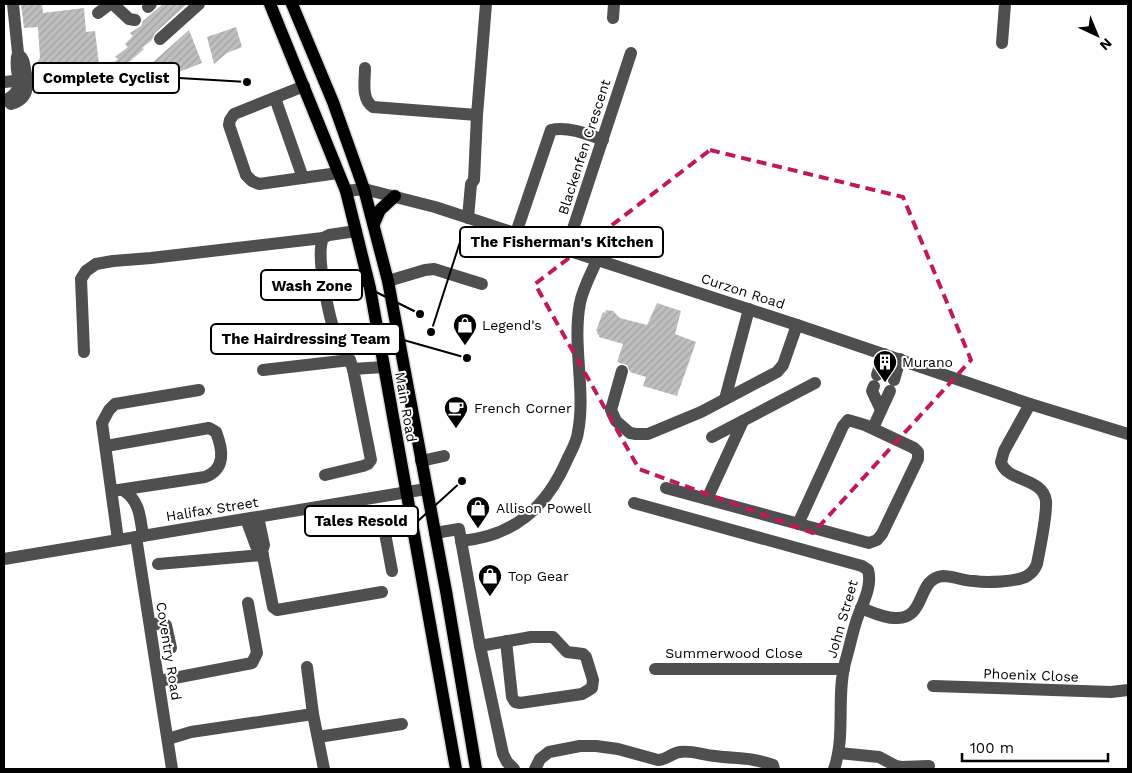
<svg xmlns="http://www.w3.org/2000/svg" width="1132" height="773" font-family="'Work Sans',sans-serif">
<defs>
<pattern id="building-hatch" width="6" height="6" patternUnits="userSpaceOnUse" patternTransform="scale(1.25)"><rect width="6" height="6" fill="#bfbfbf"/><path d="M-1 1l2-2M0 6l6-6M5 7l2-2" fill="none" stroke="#a2a2a2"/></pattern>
</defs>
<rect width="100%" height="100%" fill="#fff"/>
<g fill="url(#building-hatch)">
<path d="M21 4H42L43 13 84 8 86 32 95 31 102 90 80 92 79 90 43 94 42 71 39 69 38 61 40 58 38 27 24 28Z"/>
<path d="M163 4H187L155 33 152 40 142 48 144 49 120 70 113 63 118 59 115 57 128 47 125 44 133 36 130 33 141 26 143 21Z"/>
<path d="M236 27 242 47 227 53 214 64 207 37Z"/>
<path d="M189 30 202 63 158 80 152 63Z"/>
<path d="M657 303 681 311 675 334 696 342 677 396 643 386 646 377 630 372 627 365 617 362 623 344 599 337V335L597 334 598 332 596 331 603 312 605 313 606 310 613 311 620 318 647 325Z"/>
</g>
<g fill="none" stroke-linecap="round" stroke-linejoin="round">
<g stroke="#dbdbdb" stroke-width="15">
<g id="major">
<path d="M270 4 346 191 370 288 456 769"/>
<path d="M292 4 333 102 364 189 388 281 446 591 476 769"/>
<path d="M374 224 380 210 395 196"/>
</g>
</g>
<g stroke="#4f4f4f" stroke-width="12">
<path d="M113 4 129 19 135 20"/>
<path d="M148 7 151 4"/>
<path d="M98 13 110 4"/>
<path d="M613 18 614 4"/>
<path d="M160 39 199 4"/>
<path d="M1002 43 1005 4"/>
<path d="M365 68C365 81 361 99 373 107L477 115"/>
<path d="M4 82 25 80"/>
<path d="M304 86 234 114 230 120 229 125 246 175 252 181 259 184 338 173"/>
<path d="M275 98 303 178"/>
<path d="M4 101C31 88 11 74 18 53L13 4"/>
<path d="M11 104C29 99 29 85 25 69 24 63 24 59 19 55"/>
<path d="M346 191 364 189 435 207 797 325 1030 404 1128 434"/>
<path d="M468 218 471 184 474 180 477 115 486 4"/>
<path d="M356 231 329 235 323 238C315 256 330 322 338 342L344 347 357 345 378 338"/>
<path d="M516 233 551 130C567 126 587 134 603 140"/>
<path d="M566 250 631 53"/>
<path d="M388 281 425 270 434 269 482 284"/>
<path d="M84 352 81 279 86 271 96 264 113 261 151 258 323 238"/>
<path d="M263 370 350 360 353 369"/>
<path d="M622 371 611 410 616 421 630 433 636 434H648L701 412 777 372 783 365 797 325"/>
<path d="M877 375 884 354"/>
<path d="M894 380 900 359"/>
<path d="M874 386 872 391 881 410"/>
<path d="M725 399 749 309"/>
<path d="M873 428 890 391"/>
<path d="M712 437 815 383"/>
<path d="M106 446 209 428 216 432C223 450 226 469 205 477L112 491"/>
<path d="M421 461 444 456"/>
<path d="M325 475 363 466 368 464 371 460 353 369 384 367"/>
<path d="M666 488 869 543 877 540 882 534 918 459V452L914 448 865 425 848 420 843 426 798 524"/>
<path d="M123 490C140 501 140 517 143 536"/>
<path d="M707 499 743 421"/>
<path d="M349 502 354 518 377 514 382 517 392 571"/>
<path d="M634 503 862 566 868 570C873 587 861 606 856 622 852 635 849 649 845 663 836 697 846 735 834 769"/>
<path d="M258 517 264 545 262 551 273 607 277 610 382 592"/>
<path d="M246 519 256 546 262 551"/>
<path d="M435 533 459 529 480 646 531 637H553L567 652 583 654 586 657 593 680 592 688 582 694 520 703 515 702 512 697 506 641"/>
<path d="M136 537 172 769"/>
<path d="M118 540 102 423 109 410 115 404 199 390"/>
<path d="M461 541C514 536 546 508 567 460 571 451 577 442 578 432 586 391 572 345 580 303 583 288 591 274 597 260"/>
<path d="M4 559 426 489"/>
<path d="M158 564 263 555"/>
<path d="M861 608C872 612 883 618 895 618 927 620 916 578 943 576 954 576 963 581 974 581 986 583 1017 582 1027 576 1032 573 1035 569 1037 564 1040 548 1047 516 1046 501 1043 477 1006 482 1001 462L1004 451 1030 404"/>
<path d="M150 625 162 623 166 625 171 648"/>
<path d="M480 646 503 754 507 762 514 769"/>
<path d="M655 669H844"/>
<path d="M159 681 252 663 257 653 248 603"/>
<path d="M933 686 1111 692 1128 690"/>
<path d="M313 714 324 769"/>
<path d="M318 737 402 724"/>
<path d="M168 739 191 732 313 714 307 667"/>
<path d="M839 753 879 757 896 766 901 767 929 766"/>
<path d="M535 769 540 759 549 752 580 746H596L618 749 658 760C666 760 672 753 680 752 691 750 703 755 715 756 737 759 751 757 773 765L774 769"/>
</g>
<use href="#major" stroke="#000" stroke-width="12"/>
</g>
<path fill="none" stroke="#c2185b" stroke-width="4" stroke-dasharray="10 6" stroke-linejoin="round" d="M710 150 903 197 971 360 813 533 639 469 535 284Z"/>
<defs>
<g id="shop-pin" transform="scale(1.25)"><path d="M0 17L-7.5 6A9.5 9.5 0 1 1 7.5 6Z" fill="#000" stroke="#fff"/><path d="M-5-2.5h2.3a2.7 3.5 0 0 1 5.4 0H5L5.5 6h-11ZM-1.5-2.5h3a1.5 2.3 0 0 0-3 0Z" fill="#fff"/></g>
<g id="building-pin" transform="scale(1.25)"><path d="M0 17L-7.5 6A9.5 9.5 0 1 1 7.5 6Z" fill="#000" stroke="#fff"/><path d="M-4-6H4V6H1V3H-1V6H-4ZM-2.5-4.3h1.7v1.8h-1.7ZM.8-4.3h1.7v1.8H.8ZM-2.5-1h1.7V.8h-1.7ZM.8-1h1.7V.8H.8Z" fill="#fff"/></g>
<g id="cafe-pin" transform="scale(1.25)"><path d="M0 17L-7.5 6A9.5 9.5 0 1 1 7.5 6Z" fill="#000" stroke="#fff"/><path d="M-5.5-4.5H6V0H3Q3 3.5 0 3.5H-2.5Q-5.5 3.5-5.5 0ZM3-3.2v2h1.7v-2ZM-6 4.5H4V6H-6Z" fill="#fff"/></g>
</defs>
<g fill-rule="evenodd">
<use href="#shop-pin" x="465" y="325"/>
<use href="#building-pin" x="885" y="362"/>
<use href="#cafe-pin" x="456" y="408"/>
<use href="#shop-pin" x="478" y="508"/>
<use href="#shop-pin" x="490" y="576"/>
</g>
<g text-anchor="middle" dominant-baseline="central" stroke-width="4" stroke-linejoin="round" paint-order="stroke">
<g font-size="14" fill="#000" stroke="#fff">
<text transform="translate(584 147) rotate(-72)">Blackenfen Crescent</text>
<text transform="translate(743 291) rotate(18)">Curzon Road</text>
<text transform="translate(406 407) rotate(80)">Main Road</text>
<text transform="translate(212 509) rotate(-9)">Halifax Street</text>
<text transform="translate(842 619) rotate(-74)">John Street</text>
<text transform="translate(169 651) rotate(81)">Coventry Road</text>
<text x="734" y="653">Summerwood Close</text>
<text transform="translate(1031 675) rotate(2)">Phoenix Close</text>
</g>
<g font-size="14" fill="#000" stroke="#fff" text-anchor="start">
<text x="482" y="325">Legend's</text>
<text x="902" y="362">Murano</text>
<text x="474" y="408">French Corner</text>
<text x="496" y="508">Allison Powell</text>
<text x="508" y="576">Top Gear</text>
</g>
</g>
<path fill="none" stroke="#000" stroke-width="2" d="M247 82L179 78M431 332L460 242M420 314L362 285M467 358L400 339M462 481L418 521"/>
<g fill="#000" stroke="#fff" stroke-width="2">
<circle cx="247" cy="82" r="5"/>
<circle cx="431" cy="332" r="5"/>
<circle cx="420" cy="314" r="5"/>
<circle cx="467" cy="358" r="5"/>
<circle cx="462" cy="481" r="5"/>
</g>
<g fill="#fff" stroke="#000" stroke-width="2">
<rect x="33" y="63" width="146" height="30" rx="5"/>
<rect x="460" y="227" width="203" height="30" rx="5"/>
<rect x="261" y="270" width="101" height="30" rx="5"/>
<rect x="211" y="324" width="189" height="30" rx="5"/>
<rect x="305" y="506" width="113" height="30" rx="5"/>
</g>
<g font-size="15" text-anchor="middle" font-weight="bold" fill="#000">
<text x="106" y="83">Complete Cyclist</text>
<text x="562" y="247">The Fisherman's Kitchen</text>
<text x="312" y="291">Wash Zone</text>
<text x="306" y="344">The Hairdressing Team</text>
<text x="361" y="526">Tales Resold</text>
</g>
<rect width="1132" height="773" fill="none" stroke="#000000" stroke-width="10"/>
<g transform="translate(1097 35) rotate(136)" stroke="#ffffff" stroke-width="4" paint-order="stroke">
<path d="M0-4L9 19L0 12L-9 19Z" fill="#000000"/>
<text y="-8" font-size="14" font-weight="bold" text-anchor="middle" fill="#000000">N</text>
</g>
<path d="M962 753v8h146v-8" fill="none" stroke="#000000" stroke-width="2.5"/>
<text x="970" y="753" font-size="15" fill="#000000" stroke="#ffffff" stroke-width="4" paint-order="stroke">100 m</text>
</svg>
